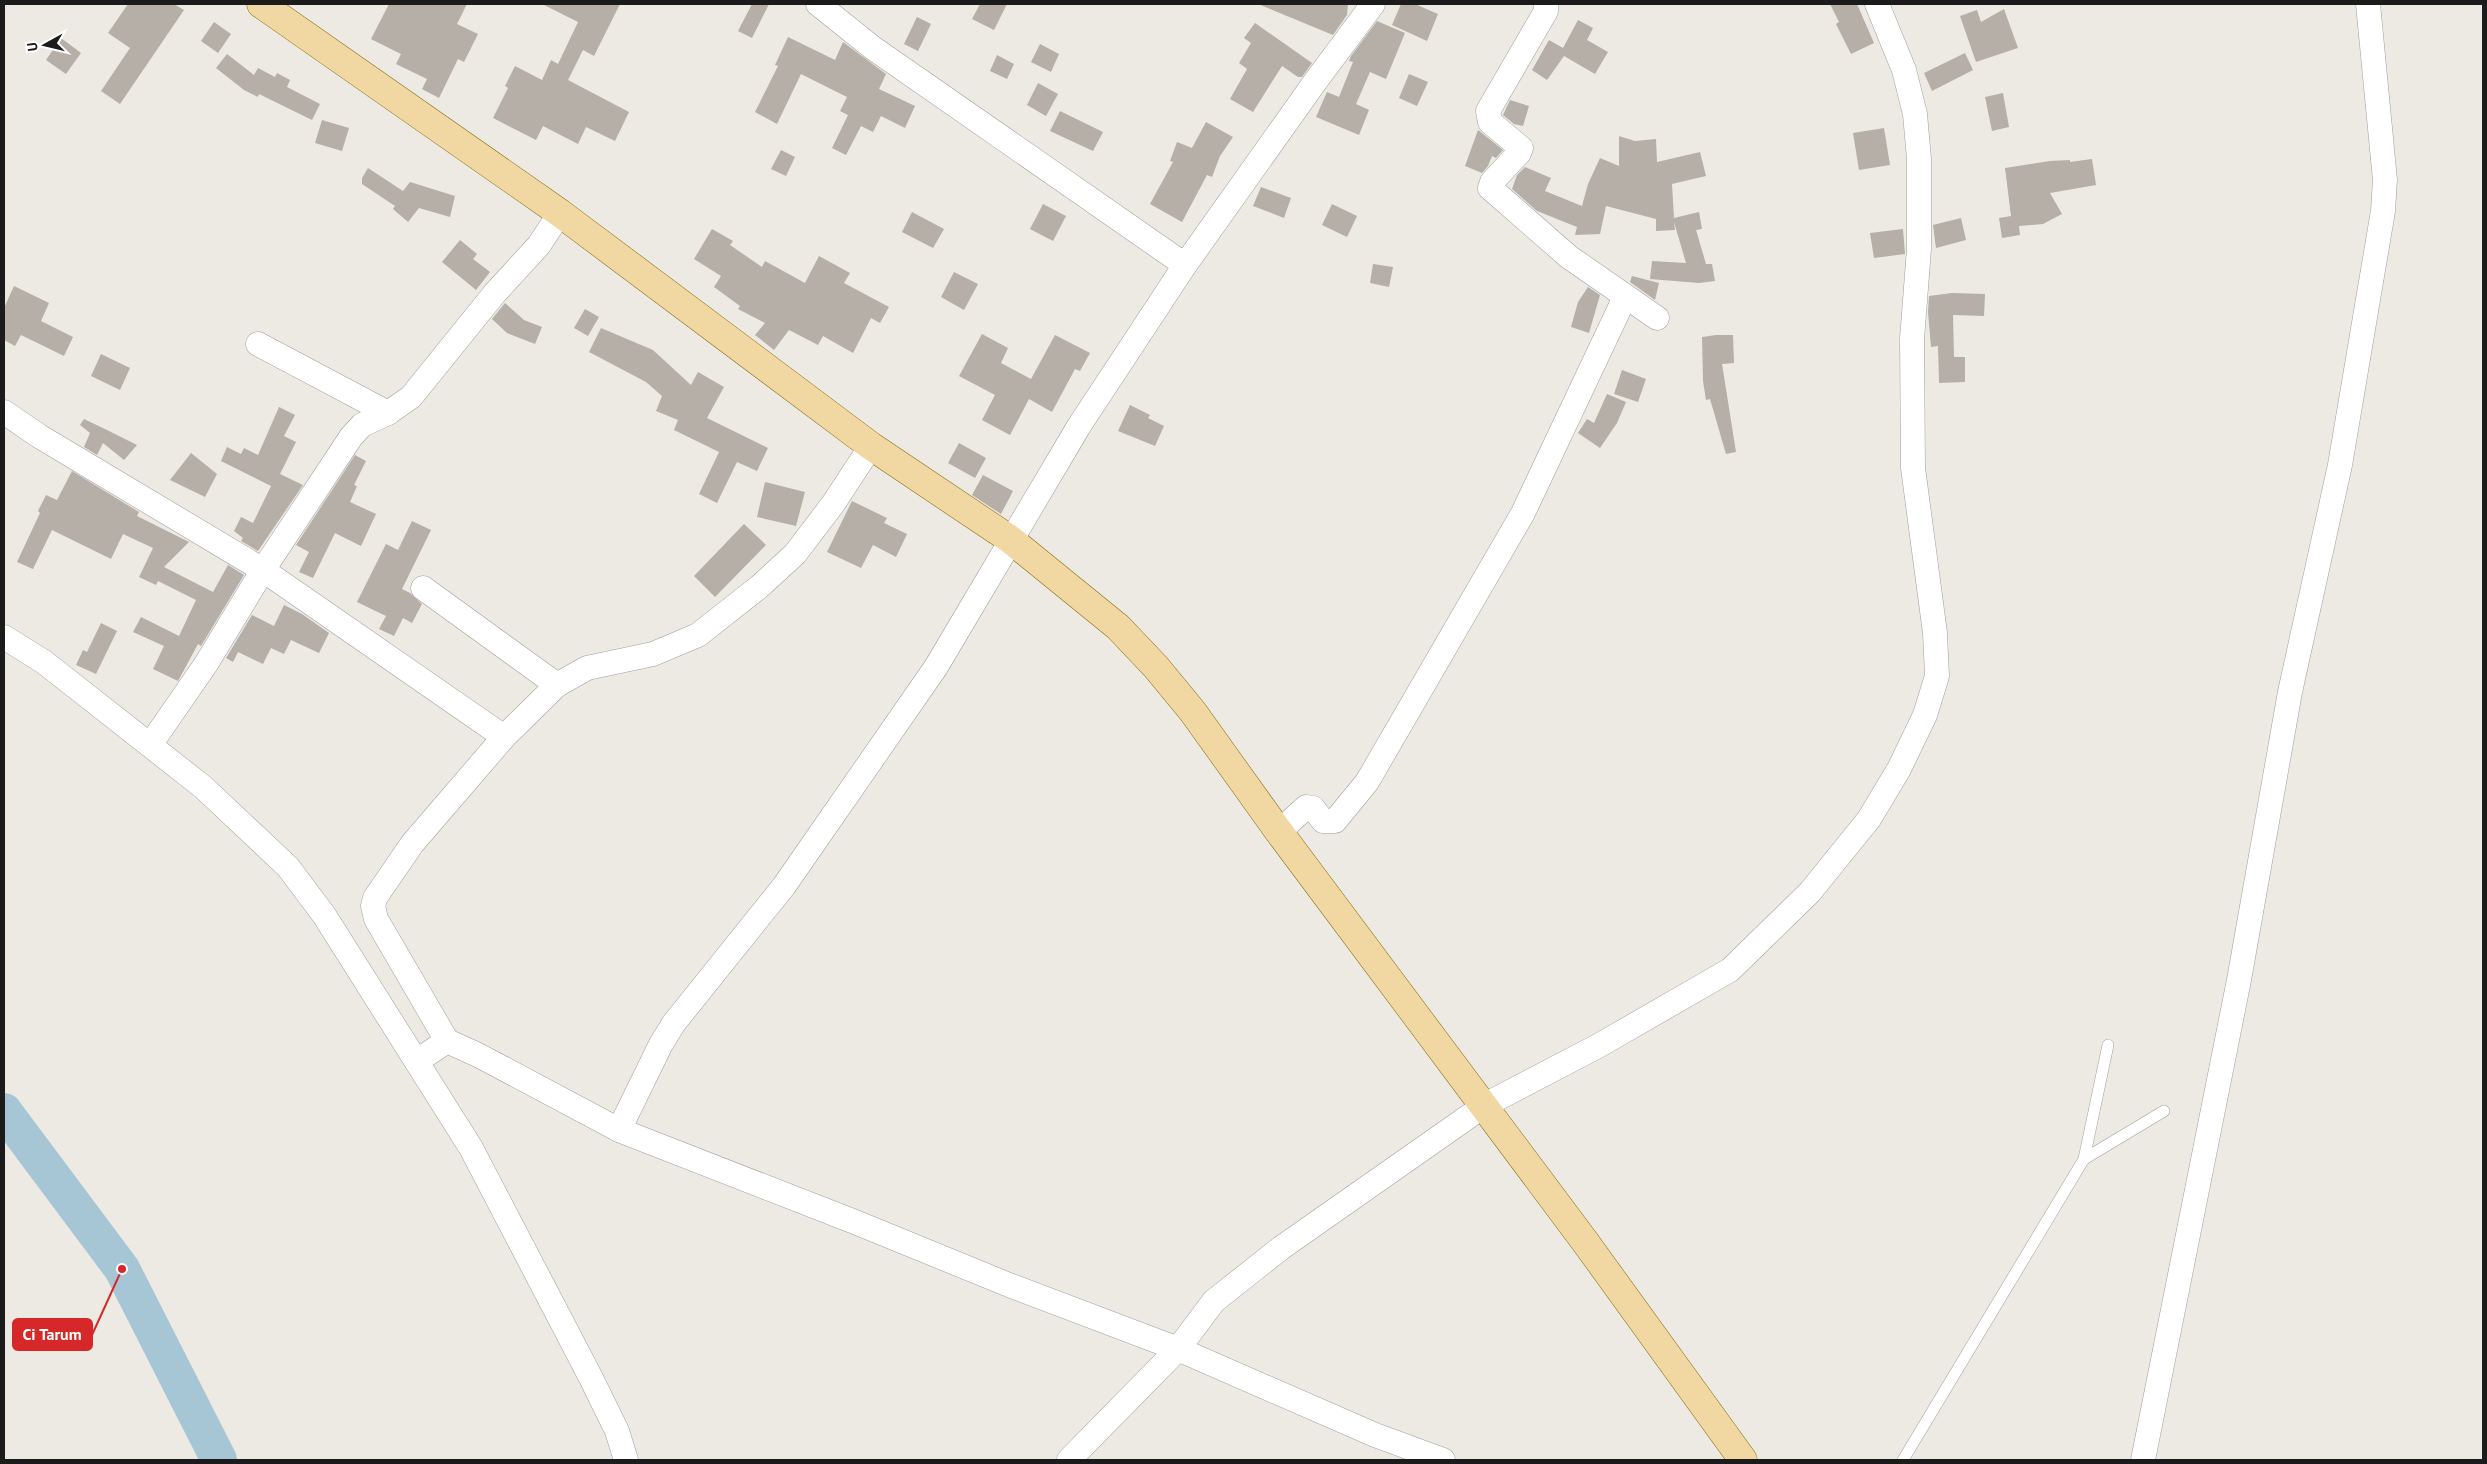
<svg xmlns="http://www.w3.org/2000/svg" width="2487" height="1464" font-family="'PT Sans',sans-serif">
<rect width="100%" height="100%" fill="#eceae2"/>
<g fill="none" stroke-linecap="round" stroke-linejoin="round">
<path stroke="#a6c5d5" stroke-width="36" d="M4 1111 122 1269 219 1460"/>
</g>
<g fill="#b5afa8">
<path d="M128 4H174L184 10 120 104 101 91 130 48 108 33Z"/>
<path d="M389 4H467L457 24 478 34 464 62 458 59 439 98 422 89 427 79 396 64 401 54 371 39Z"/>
<path d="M542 4H620L594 56 583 50 568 80 629 112 615 141 586 127 578 144 543 126 536 140 493 118 508 88 505 86 515 66 542 80 551 60 558 64 578 22Z"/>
<path d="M752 4H769L752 38 738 31Z"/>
<path d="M980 4H1007L994 30 972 19Z"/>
<path d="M1258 4H1348L1347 15 1333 35Z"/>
<path d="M1401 4H1415L1438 14 1427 41 1392 25Z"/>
<path d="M1830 4H1857L1874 43 1851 54 1836 24 1839 22Z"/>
<path d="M2004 9 2018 48 1976 62 1960 16 1977 10 1981 22Z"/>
<path d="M917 17 931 24 918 51 904 44Z"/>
<path d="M1578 20 1593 28 1587 40 1608 52 1595 74 1564 56 1547 80 1532 70 1549 40 1563 48Z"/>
<path d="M1377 21 1405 33 1386 79 1370 72 1356 104 1369 110 1359 135 1316 117 1327 92 1339 97 1353 62 1349 61 1351 56Z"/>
<path d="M214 22 231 34 218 53 201 41Z"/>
<path d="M1255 23 1312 63 1302 77H1298L1282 66 1253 112 1230 99 1247 69 1239 63 1251 43 1244 38Z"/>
<path d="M788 37 835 60 843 42 886 74 879 89 915 106 905 128 881 116 873 132 861 126 846 155 832 148 848 115 840 111 847 97 801 74 777 124 755 112 778 66 775 65Z"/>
<path d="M61 38 81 53 66 74 46 60Z"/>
<path d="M1040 44 1059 54 1051 72 1031 62Z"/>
<path d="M1965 53 1973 70 1932 91 1924 73Z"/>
<path d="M227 54 254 75 258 68 275 77 277 73 290 80 287 87 320 104 312 120 259 94 258 97 244 90 216 68Z"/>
<path d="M997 55 1014 64 1007 79 990 71Z"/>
<path d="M1409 74 1428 82 1417 106 1399 98Z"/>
<path d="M1038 83 1058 94 1046 116 1027 105Z"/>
<path d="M2003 93 2009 127 1992 131 1985 97Z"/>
<path d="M1510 100 1529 106 1523 126 1514 124 1503 115Z"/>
<path d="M1060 111 1103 132 1093 151 1050 131Z"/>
<path d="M322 120 349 128 342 151 315 143Z"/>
<path d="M1206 122 1233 137 1220 156 1212 177 1207 175 1182 222 1150 204 1173 162 1170 161 1177 142 1192 148Z"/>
<path d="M1884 128 1890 165 1859 170 1853 133Z"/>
<path d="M1478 130 1503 150 1496 158 1492 156 1488 166 1482 173 1465 166Z"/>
<path d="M1619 136 1635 141 1656 139 1657 162 1700 152 1706 176 1672 184 1674 218 1699 212 1702 229 1696 230 1706 264H1712L1715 281 1699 283 1650 279 1652 261 1686 263 1674 222 1675 230 1656 231V219L1606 206 1600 234 1575 235 1577 227 1537 211 1512 189 1517 175 1525 167 1551 178 1545 191 1582 206 1588 184 1600 158 1619 166Z"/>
<path d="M781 150 795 157 786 176 771 169Z"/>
<path d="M2092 159 2096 185 2050 193 2062 214 2043 224 2019 226 2020 235 2002 238 1999 218 2011 216 2005 168 2050 161 2070 160V162Z"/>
<path d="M368 168 403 191 410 182 455 196 450 217 419 208 408 222 393 209 395 206 362 184V178Z"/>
<path d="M1261 187 1291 198 1284 218 1253 206Z"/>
<path d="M1043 204 1066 216 1053 241 1030 229Z"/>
<path d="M1332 204 1357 216 1347 237 1322 225Z"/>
<path d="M912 212 944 229 933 248 902 232Z"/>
<path d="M1961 218 1966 240 1936 248 1933 225Z"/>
<path d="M712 229 733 241 730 245 762 267 765 261 805 283 819 256 850 273 844 283 889 307 880 323 871 318 853 353 823 336 818 345 789 330 774 350 755 335 765 323 738 309 740 306 714 287 721 276 694 259Z"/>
<path d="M1903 229 1905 254 1874 258 1870 233Z"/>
<path d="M460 240 477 254 473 259 490 272 476 290 442 262Z"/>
<path d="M1373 264 1393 267 1389 287 1370 283Z"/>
<path d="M954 272 978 284 964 310 941 297Z"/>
<path d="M1632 276 1659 283 1655 300 1630 282Z"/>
<path d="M14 286 49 303 41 321 73 337 64 356 21 335 15 346 4 340V308Z"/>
<path d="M1588 287 1600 295 1589 333 1571 327 1578 302Z"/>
<path d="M1952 293 1985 294 1984 316 1953 315 1954 357H1965V382L1939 383 1938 346 1931 347 1928 312 1929 296Z"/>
<path d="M505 303 524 320 542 327 535 344 507 333 492 319Z"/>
<path d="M585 309 599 317 588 336 574 328Z"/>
<path d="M601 328 653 350 691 385 698 372 724 387 707 418 768 448 757 471 737 462 717 503 699 494 719 452 674 430 678 420 656 411 662 396 646 382 589 352Z"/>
<path d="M982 334 1008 348 1001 363 1031 379 1055 335 1090 353 1080 371 1075 369 1052 412 1029 399 1010 435 982 420 995 395 959 376Z"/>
<path d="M1716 335H1733L1734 363 1722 364 1736 452 1726 454 1710 399 1706 400 1703 381 1702 337Z"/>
<path d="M101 354 130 368 120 390 91 376Z"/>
<path d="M1622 370 1646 379 1638 402 1614 394Z"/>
<path d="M1607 394 1626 402 1617 423 1600 448 1578 433 1587 419 1594 423Z"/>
<path d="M1130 405 1150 415 1148 418 1164 426 1155 446 1118 431Z"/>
<path d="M279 407 295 415 284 436 296 442 280 474 303 485 258 551 241 541 243 538 234 531 241 517 253 523 271 486 221 461 227 447 241 454 244 448 258 455Z"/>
<path d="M84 419 109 431 137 445 124 460 103 443 97 455 84 447 90 433 80 425Z"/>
<path d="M959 443 986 458 975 478 948 463Z"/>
<path d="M191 453 217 474 205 497 170 480Z"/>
<path d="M355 455 366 461 354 485 357 486 350 502 376 514 361 546 335 533 313 578 299 572 309 552 296 545Z"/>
<path d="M72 471 139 512 137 516 189 542 164 567 213 592 228 565 244 575 201 646 198 644 178 681 153 669 164 646 133 632 141 617 179 636 196 600 158 581 156 585 139 577 153 548 123 534 111 559 52 530 33 569 17 562 40 513 38 511 46 495 57 500Z"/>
<path d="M983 475 1013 491 1001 514 972 495Z"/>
<path d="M765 482 805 492 796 526 757 517Z"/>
<path d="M852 501 887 518 884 523 907 534 896 557 873 545 861 568 827 552Z"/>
<path d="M412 521 431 530 402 589 410 593 422 604 412 623 403 618 394 636 379 629 386 616 357 602 386 544 398 550Z"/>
<path d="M744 524 766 545 715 597 694 576Z"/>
<path d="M284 605 302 614 329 633 319 653 291 640 284 654 271 648 263 664 238 652 233 662 226 658 252 615 274 626Z"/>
<path d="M101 623 117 631 96 674 76 665 83 650 87 652Z"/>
</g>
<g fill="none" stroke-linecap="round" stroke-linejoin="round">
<g stroke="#9f9f9f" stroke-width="12">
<g id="service">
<path d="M2084 1159 2164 1111"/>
<path d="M1903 1460 2084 1159 2108 1045"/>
</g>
</g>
<g stroke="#9f9f9f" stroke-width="25">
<g id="minor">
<path d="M818 4 873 48 1185 265"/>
<path d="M1546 4V11L1488 111 1490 122 1521 148 1519 153 1492 182 1490 188 1569 257 1657 318"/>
<path d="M258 344 388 413"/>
<path d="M4 412 39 436 263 570 504 737"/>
<path d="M423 588 557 685"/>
<path d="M4 637 44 662 203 787 288 867 324 915 471 1148 591 1378 617 1431 626 1460"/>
<path d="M150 745 206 664 263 570 351 437 362 425 388 413 411 397 495 293 539 245 560 213"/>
<path d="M1279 832 1306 807 1313 808 1323 821H1335L1367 782 1523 513 1625 297"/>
<path d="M447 1041 376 919 373 906 375 898 412 844 504 737 557 685 587 668 653 654 698 635 759 587 795 554 833 504 871 446"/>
<path d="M417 1061 447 1041 478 1055 619 1130 855 1222 1009 1285 1178 1349 1375 1435 1443 1460"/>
<path d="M619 1130 661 1044 674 1023 784 886 936 667 1079 426 1185 265 1315 82 1373 4"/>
<path d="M1069 1460 1178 1349 1214 1301 1281 1248 1485 1105 1598 1046 1730 970 1810 892 1869 819 1899 769 1925 715 1937 676 1935 633 1913 468 1912 339 1919 249V159L1915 114 1904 70 1877 4"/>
<path d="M2143 1460 2239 980 2290 692 2340 465 2383 211 2385 180 2368 4"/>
</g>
</g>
<g stroke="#836a0f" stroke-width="29">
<path id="primary" d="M261 4 560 213 871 446 1011 540 1118 627 1156 667 1193 712 1279 832 1586 1243 1743 1460"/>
</g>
<use href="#service" stroke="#fff" stroke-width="11"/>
<use href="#minor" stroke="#fff" stroke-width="24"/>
<use href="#primary" stroke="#f1d8a2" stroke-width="28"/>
</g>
<path fill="none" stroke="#d62828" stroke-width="2" d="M122 1269L92 1335"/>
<circle fill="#d62828" stroke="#fff" stroke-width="2" cx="122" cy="1269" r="5"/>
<rect fill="#d62828" stroke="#d62828" stroke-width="2" x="13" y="1319" width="79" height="31" rx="5"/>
<g font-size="16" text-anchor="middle" font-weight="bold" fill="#fff">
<text x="52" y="1340">Ci Tarum</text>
</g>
<rect width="2487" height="1464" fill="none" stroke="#1b1b1b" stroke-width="10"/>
<g transform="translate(45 45) rotate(262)" stroke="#ffffff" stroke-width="4" paint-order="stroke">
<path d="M0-4L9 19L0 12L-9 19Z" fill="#1b1b1b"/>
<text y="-8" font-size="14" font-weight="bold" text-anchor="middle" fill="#1b1b1b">U</text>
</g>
</svg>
